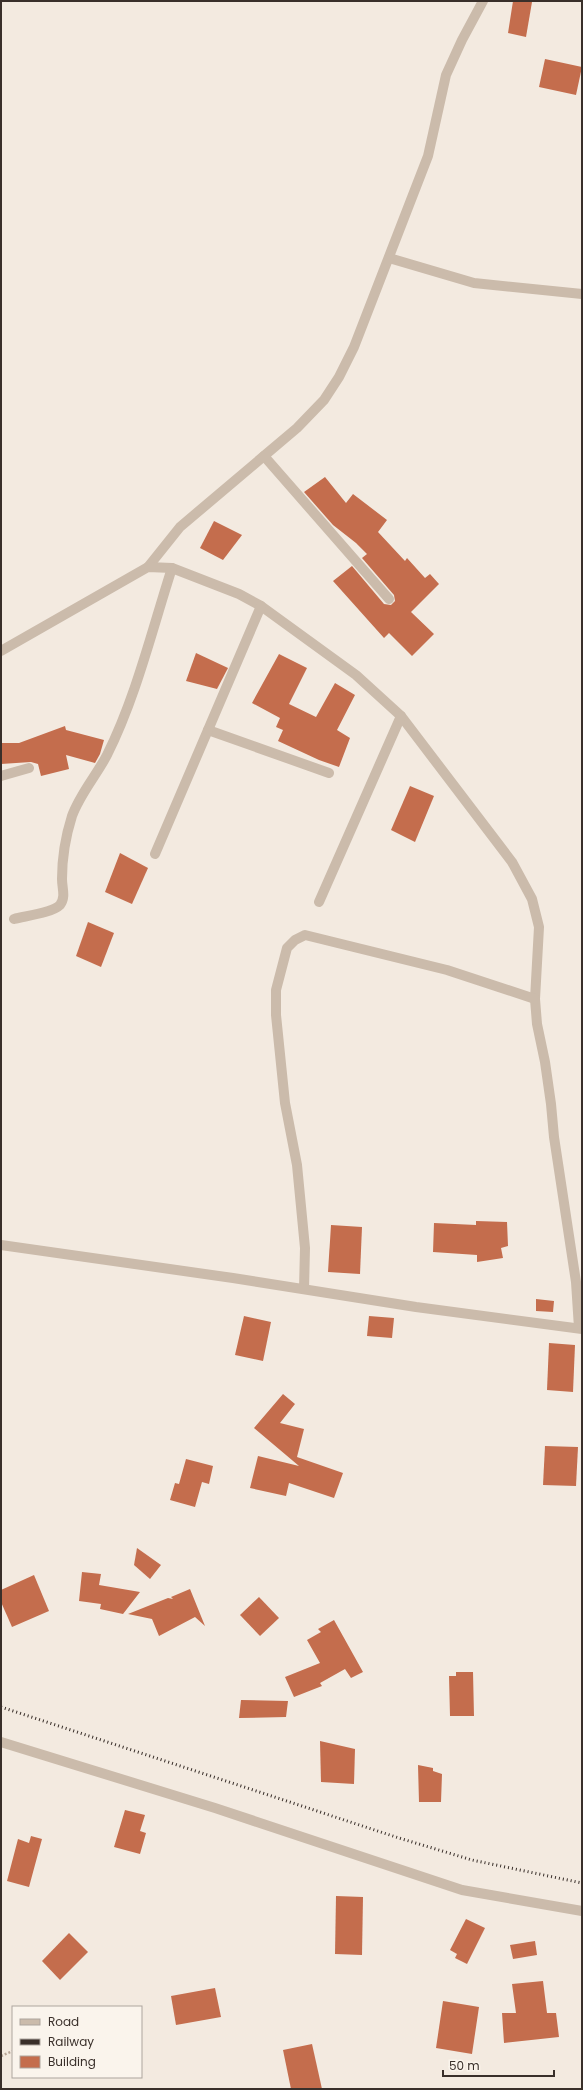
<svg xmlns="http://www.w3.org/2000/svg" width="583" height="2090" font-family="Poppins,sans-serif">
<rect width="100%" height="100%" fill="#f3eae0"/>
<g fill="#c46d4d">
<path d="M513 1 532 2 526 37 508 33Z"/>
<path d="M545 59 582 67 576 95 539 87Z"/>
<path d="M325 477 346 503 353 494 387 520 378 532 405 561 407 558 425 578 430 574 439 584 411 612 434 634 412 656 389 633 384 638 333 581 352 566 384 604 391 605 395 601 394 595 362 558 367 554 356 543 333 525 304 492Z"/>
<path d="M214 521 242 535 223 560 200 548Z"/>
<path d="M196 653 228 668 217 689 186 681Z"/>
<path d="M279 654 307 668 289 704 316 717 335 683 355 695 337 730 350 738 339 767 319 760 278 741 283 730 276 727 280 718 252 703Z"/>
<path d="M65 726 66 730 104 740 100 754 95 763 66 755 69 769 41 776 38 764 31 762 1 764V743H19Z"/>
<path d="M410 786 434 796 415 842 391 830Z"/>
<path d="M120 853 148 868 132 904 105 892Z"/>
<path d="M88 922 114 933 101 967 76 956Z"/>
<path d="M476 1221 507 1222 508 1246 501 1248 503 1258 477 1262V1255L433 1252 434 1223 476 1225Z"/>
<path d="M331 1225 362 1227 360 1274 328 1272Z"/>
<path d="M536 1299 554 1301 553 1312 536 1311Z"/>
<path d="M244 1316 271 1322 263 1361 235 1355Z"/>
<path d="M369 1316 394 1318 392 1338 367 1336Z"/>
<path d="M549 1343 575 1345 573 1392 547 1390Z"/>
<path d="M283 1394 295 1404 280 1423 304 1429 297 1457 343 1473 334 1498 289 1483 286 1496 250 1488 258 1456 299 1466 254 1428Z"/>
<path d="M545 1446 578 1447 576 1486 543 1485Z"/>
<path d="M186 1459 213 1466 209 1484 202 1482 195 1507 170 1500 175 1483 179 1484Z"/>
<path d="M137 1548 161 1565 150 1579 134 1565Z"/>
<path d="M82 1572 101 1574 99 1585 140 1592 123 1614 100 1609 101 1604 79 1601Z"/>
<path d="M34 1575 49 1611 12 1627 1 1602V1590Z"/>
<path d="M190 1589 205 1626 195 1617 159 1636 152 1619 128 1614 168 1598 173 1599 171 1597Z"/>
<path d="M259 1597 279 1618 260 1636 240 1615Z"/>
<path d="M334 1620 363 1672 351 1678 345 1669 320 1683 322 1686 294 1697 285 1677 320 1663 307 1640 321 1632 318 1629Z"/>
<path d="M456 1672H473L474 1716H450L449 1676H456Z"/>
<path d="M241 1700 288 1701 286 1717 239 1718Z"/>
<path d="M320 1741 355 1749 354 1784 321 1782Z"/>
<path d="M418 1765 433 1768V1771L442 1774 441 1802H419Z"/>
<path d="M125 1810 145 1815 140 1831 146 1833 140 1854 114 1847Z"/>
<path d="M31 1836 42 1839 29 1887 7 1881 18 1839 29 1843Z"/>
<path d="M336 1896 363 1897 362 1955 335 1954Z"/>
<path d="M466 1919 485 1928 467 1964 455 1958 457 1954 450 1950Z"/>
<path d="M69 1933 88 1952 60 1980 42 1961Z"/>
<path d="M535 1941 537 1955 513 1959 510 1945Z"/>
<path d="M543 1981 547 2013H556L559 2037 504 2043 502 2013H516L512 1984Z"/>
<path d="M215 1988 221 2017 176 2025 171 1996Z"/>
<path d="M443 2001 479 2007 472 2054 436 2048Z"/>
<path d="M312 2044 322 2089H291L283 2050Z"/>
</g>
<g fill="none" stroke-linecap="round" stroke-linejoin="round">
<path stroke="#b7a596" stroke-width="2.5" stroke-dasharray="2 2" stroke-linecap="butt" d="M1 2056 13 2051"/>
<g stroke="#cbbbab" stroke-width="10">
<path d="M389 258 474 283 582 294"/>
<path d="M264 456 389 599"/>
<path d="M148 567 180 527 297 428 324 400 339 377 354 347 428 156 446 75 462 40 483 1"/>
<path d="M1 651 148 567 172 568 239 594 261 606 356 675 401 716 512 862 532 899 539 927 535 999 537 1024 545 1062 551 1104 554 1137 576 1282 579 1328"/>
<path d="M208 730 329 773"/>
<path d="M1 776 29 768"/>
<path d="M155 854 261 606"/>
<path d="M319 902 401 716"/>
<path d="M14 919C25 916 52 913 60 905 66 897 62 888 62 879 62 858 66 835 72 816 80 794 96 776 107 755 136 697 152 630 172 568"/>
<path d="M304 1289 305 1248 297 1165 285 1103 276 1015V990L287 948 295 940 305 935 447 970 535 999"/>
</g>
<g stroke="#cbbbab" stroke-width="10">
<path d="M1 1245 233 1278 416 1307 582 1329"/>
<path d="M1 1742 215 1808 462 1890 582 1911"/>
</g>
<path stroke="#392f2a" stroke-width="3" stroke-dasharray="1 3" stroke-linecap="butt" d="M1 1707 399 1838 472 1860 582 1883"/>
</g>
<rect width="583" height="2090" fill="none" stroke="#392f2a" stroke-width="4"/>
<rect x="12" y="2006" width="130" height="72" fill="#faf4ec" stroke="#ada59e"/>
<rect x="20" y="2019" width="20" height="6" fill="#cbbbab" stroke="#ada59e"/>
<text x="48" y="2026" font-size="12" fill="#392f2a">Road</text>
<rect x="20" y="2039" width="20" height="6" fill="#392f2a" stroke="#ada59e"/>
<text x="48" y="2046" font-size="12" fill="#392f2a">Railway</text>
<rect x="20" y="2056" width="20" height="12" fill="#c46d4d" stroke="#ada59e"/>
<text x="48" y="2066" font-size="12" fill="#392f2a">Building</text>
<path d="M443 2070v6h111v-6" fill="none" stroke="#392f2a" stroke-width="2"/>
<text x="449" y="2070" font-size="12" fill="#392f2a" stroke="#faf4ec" stroke-width="3" paint-order="stroke">50 m</text>
</svg>
